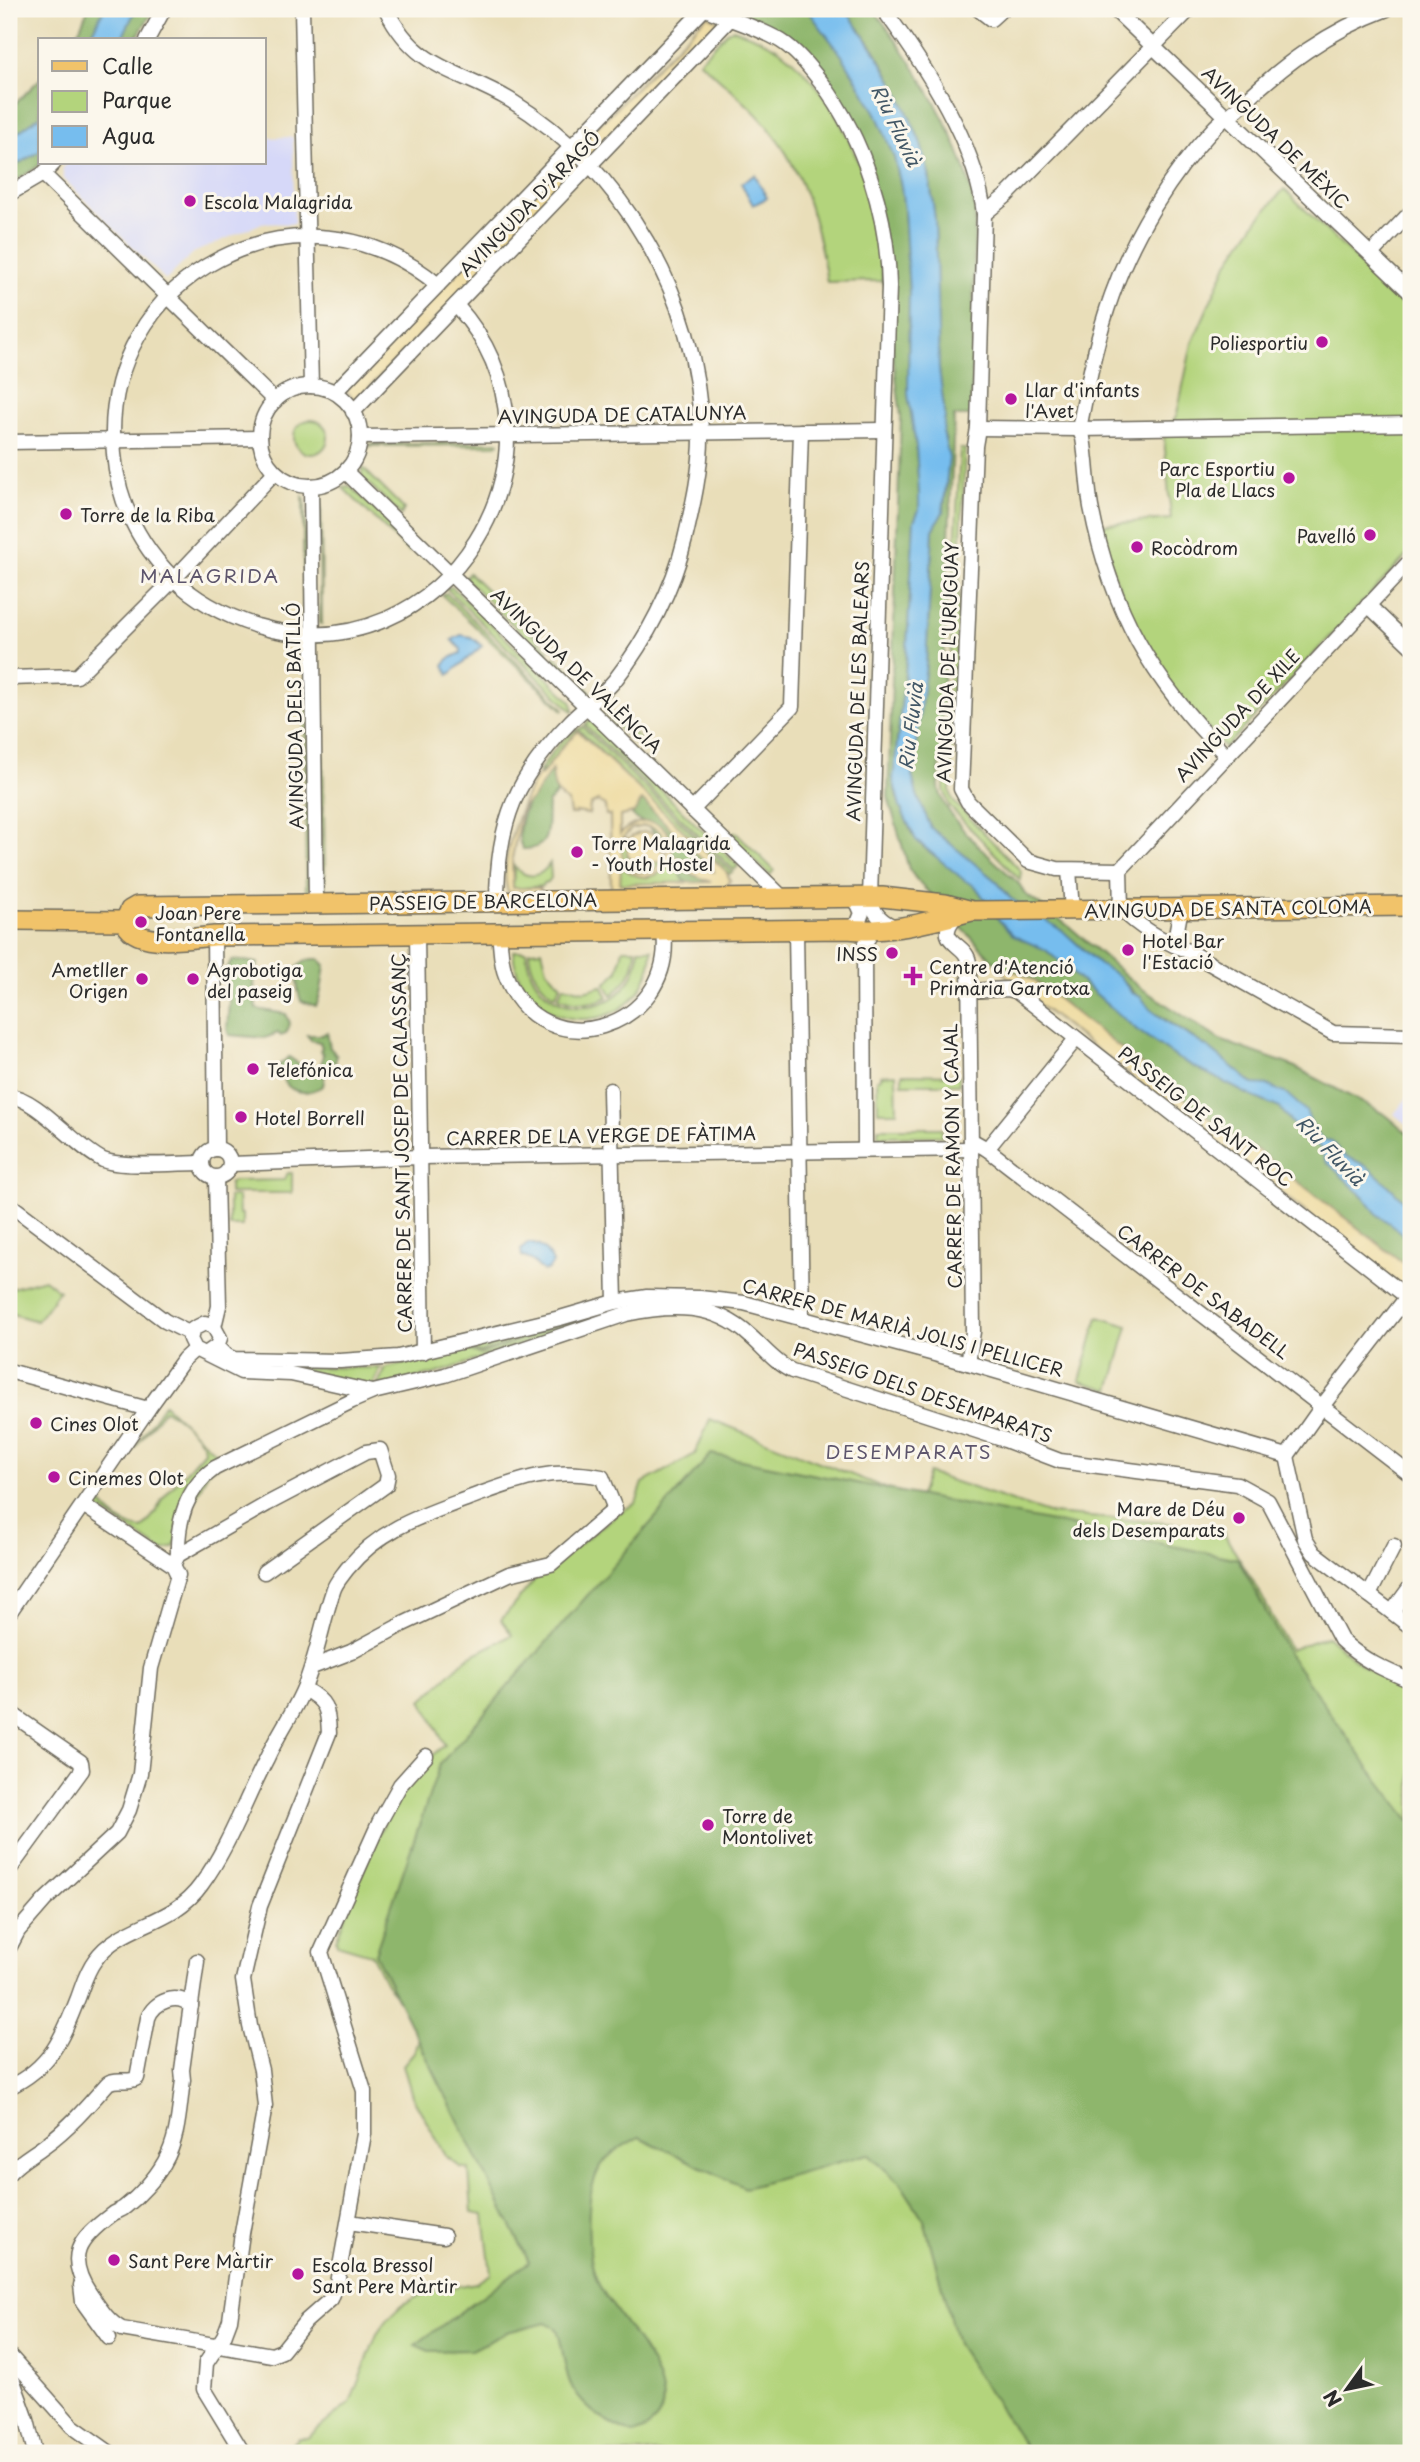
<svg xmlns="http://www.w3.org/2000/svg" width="1420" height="2462" font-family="'Playpen Sans',sans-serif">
<rect width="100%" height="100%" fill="#fbf7ec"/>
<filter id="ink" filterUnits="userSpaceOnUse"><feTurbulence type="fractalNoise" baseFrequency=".0143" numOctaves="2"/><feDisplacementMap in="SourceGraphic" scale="14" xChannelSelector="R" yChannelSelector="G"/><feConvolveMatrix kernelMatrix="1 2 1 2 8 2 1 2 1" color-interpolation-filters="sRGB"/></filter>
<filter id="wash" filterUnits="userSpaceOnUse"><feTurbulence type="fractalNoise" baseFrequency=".00686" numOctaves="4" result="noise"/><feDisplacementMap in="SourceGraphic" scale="28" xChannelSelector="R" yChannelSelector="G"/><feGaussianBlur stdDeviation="1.57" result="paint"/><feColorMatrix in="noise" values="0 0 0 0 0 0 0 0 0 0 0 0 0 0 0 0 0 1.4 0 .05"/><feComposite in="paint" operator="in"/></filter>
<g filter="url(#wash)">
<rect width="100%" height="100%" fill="#e9deb9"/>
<g fill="#d6d8f8">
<path d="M293 137 294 224 262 223 193 253 166 280 63 178V167L67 163H264V138Z"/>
<path d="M1411 1093V1128L1394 1114Z"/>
</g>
<g fill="#b3d47c" stroke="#6f8054" stroke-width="2">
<path d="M733 29C748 34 768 41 781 51 845 98 882 204 882 281L827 282C818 225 802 164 762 120 743 99 720 80 699 61L727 32Z"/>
<path d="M1284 189 1411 313V551L1225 748 1149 663 1095 525 1171 519 1164 437 1177 414 1192 343 1227 264 1258 219Z"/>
<circle cx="311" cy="437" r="17"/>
<path d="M497 442 499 443 496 445 369 446 371 444Z"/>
<path d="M960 449H965L952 741H946Z"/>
<path d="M362 467 404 509 401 515 362 477Z"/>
<path d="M348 486 352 488 413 547 409 552 342 487Z"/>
<path d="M303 497 305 500 306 620 303 626Z"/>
<path d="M319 497 321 499 322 624H320Z"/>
<path d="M469 573 549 650 544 655 465 578Z"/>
<path d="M452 587 570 700 573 706V712L446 588Z"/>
<path d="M446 593 564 709 563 710 442 595Z"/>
<path d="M556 657 590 691V694L583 693 550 661Z"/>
<path d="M307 690 309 895 306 896 304 692Z"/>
<path d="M604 714H614L647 746 642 751Z"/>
<path d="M590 720 738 866 734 870 585 725Z"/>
<path d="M583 727 732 872 729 874 691 836 689 837 580 731 562 747 540 776 538 774C547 759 565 731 583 727Z"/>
<path d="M320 733H323L325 896H322Z"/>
<path d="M946 745 952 746 950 791 953 801 1021 871 1020 880 949 806 944 789Z"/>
<path d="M735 832 774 870 770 875 730 837Z"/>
<path d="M621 845 627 846V855L631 862 658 861 664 863C647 882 619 870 621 845Z"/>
<path d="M550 863 551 878 548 882 543 883 542 886 513 889 514 866C526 880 541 878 550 863Z"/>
<path d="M668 865 713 883 620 885V866C644 880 645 880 668 865Z"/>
<path d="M623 949H636C635 969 627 982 612 995L605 984 618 971Z"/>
<path d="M639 949H652C649 1041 521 1043 513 951H526C532 1026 635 1024 639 949Z"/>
<path d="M542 950 547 970 561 985 555 996C539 985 530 970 529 951Z"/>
<path d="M564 986 584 991 602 986 608 997C592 1005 575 1005 558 997Z"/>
<path d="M896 1074 897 1112H878L877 1079 881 1078V1075Z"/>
<path d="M902 1074 959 1075V1084H902Z"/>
<rect x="878" y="1128" width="64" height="8"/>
<path d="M288 1173H292V1193H229V1184L234 1181 284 1180Z"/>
<path d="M229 1197H238L239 1214H242V1226H229Z"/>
<path d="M44 1279 59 1291 37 1321 9 1313V1289Z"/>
<path d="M649 1300 438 1373 377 1387 386 1368 467 1349 480 1355C535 1335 591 1311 649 1300Z"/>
<path d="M1098 1317 1128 1326 1110 1390 1080 1381Z"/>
<path d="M559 1324 480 1353 470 1348Z"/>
<path d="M290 1367 381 1368 372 1387Z"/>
<path d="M164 1404 225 1462 208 1471 174 1547 162 1551 98 1508 97 1502 119 1470V1474L104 1495 102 1504C110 1515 128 1528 142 1529L156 1512 162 1499 204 1451C205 1439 176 1414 164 1410L133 1450Z"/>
<path d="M710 1419 918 1501 928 1473 1051 1514 1217 1527 1222 1531 1259 1591 1290 1650 1327 1636C1353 1659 1377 1680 1411 1686V2453H287V2448L298 2438H307L350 2403 377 2334 389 2318 402 2305 426 2292 476 2283 491 2274 484 2215 472 2213 469 2169 460 2167 446 2156 412 2096 403 2065 414 2052 418 2039 398 1997 386 1984 371 1954 337 1944 336 1940C362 1877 387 1786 445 1745L422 1700 467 1658 512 1635 501 1620 536 1578 620 1512 636 1503 643 1483 695 1454Z"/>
</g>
<g fill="#8eb66c" stroke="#5c704c" stroke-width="2">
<path d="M88 9H104L88 40H71L80 28Z"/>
<path d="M136 9H154L135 40H121Z"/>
<path d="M727 9H807L843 57 876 113 894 157 901 186 904 209 909 293 908 394 916 446 919 494V510L914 522 906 664 893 779 897 798 912 834 922 846 976 887 999 920 1014 936 1046 950 1137 1030 1179 1059 1251 1096 1280 1108 1298 1131 1321 1148 1326 1161 1364 1197 1378 1215 1401 1231 1411 1248V1269L1257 1150 1240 1142 1035 981 1020 973 999 967 916 879 909 869 888 797 901 416 866 150 847 107 827 79 778 32Z"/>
<path d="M845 9H873C913 60 969 148 975 213L971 416H954L939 786C941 818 997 862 1020 885L1024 893 1071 928 1138 986 1220 1040 1293 1066 1386 1115 1411 1136V1209C1397 1194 1383 1178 1367 1167 1350 1155 1344 1162 1332 1141L1324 1140 1316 1134 1310 1123 1272 1088 1253 1084 1210 1049 1150 1009 1123 981 1100 965 1073 940 1010 898 997 882 931 828 917 795 912 776 926 665 933 530 943 512 947 487 946 442 943 432 945 416 939 369 935 219 929 174 920 141 898 91 875 50Z"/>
<path d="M40 79V116L9 139V110Z"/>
<path d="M40 151V163H43L9 185V169Z"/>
<path d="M550 769 557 793 548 803C546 824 554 850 523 849 511 831 530 797 539 778L542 771Z"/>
<path d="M641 796 648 803 651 810 666 819 715 869C711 872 708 878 704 881 680 897 676 857 667 846 665 843 647 825 644 823 638 819 635 820 631 814Z"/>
<path d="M311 959H319L325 965C323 976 322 995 316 1006L301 1001 298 991 296 969 302 963Z"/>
<path d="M238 960 258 963 254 983 256 1009 286 1014 290 1023 287 1032 281 1036 278 1033 265 1038 229 1035 227 1029 229 1001 227 968 232 961Z"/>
<path d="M327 1032 330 1048 337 1055 335 1063H328C326 1067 324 1081 323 1086 300 1099 282 1090 279 1065L289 1057 303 1067H314L316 1070 321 1067 323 1054 320 1050 322 1048 320 1042 311 1040 307 1035H322Z"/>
<path d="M711 1454 1238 1559 1288 1653 1365 1762 1411 1822V2453H1029L957 2344 924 2220 900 2183 868 2154 745 2188 639 2137C625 2145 610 2152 601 2166 584 2192 585 2258 599 2285 616 2319 709 2409 634 2434 606 2424 574 2404 567 2373 563 2358 562 2344 557 2329L546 2322 507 2332 472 2350 429 2351 415 2345 529 2262 375 1954 440 1764Z"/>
</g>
<g fill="#eeda9e" stroke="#8c8264" stroke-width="2" fill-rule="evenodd">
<path d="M708 15 720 22 593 158 579 145Z"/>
<path d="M572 152 586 165 356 401 345 390Z"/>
<path d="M578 731 726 871 730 880 728 885 722 890 601 893V891L611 890 610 815H606L605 806 598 801 590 805 589 814 575 812V814H570L568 802C553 794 553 783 552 769L533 798 524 806 520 817 512 858 513 888H540V893L508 892C497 861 522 802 538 774L541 776 562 747ZM642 800 715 872 672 855C675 820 642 812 620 834V816L634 813ZM644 826C660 827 668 837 667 853L662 852C660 831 643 826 628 840L623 838 631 829ZM621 845 627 846C626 860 635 868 649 867L658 861 663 863 651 872H636L623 859ZM668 865 711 882 620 884 621 866C637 880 653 882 668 865Z"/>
<path d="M999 967 1020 973 1035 981 1240 1142 1257 1150 1411 1269V1294L1015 986Z"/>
</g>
<g fill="#76bdee" stroke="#50748c" stroke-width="2">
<path d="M104 9H136L121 40H88Z"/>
<path d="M807 9H845L874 50 898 91 920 141 929 175 935 219 939 369 945 416 943 432 949 458 943 512 933 530 926 664 912 776 917 795 931 828 997 882 1010 898 1064 932 1100 965 1119 976 1132 993 1141 997 1150 1009 1170 1024 1210 1049 1253 1084 1267 1085 1287 1094 1306 1111 1316 1134 1324 1140 1332 1141C1344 1162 1350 1155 1367 1167 1383 1178 1397 1194 1411 1209V1248L1400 1231 1378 1215 1364 1197 1326 1161 1321 1148 1298 1131 1280 1108 1251 1096 1179 1059 1137 1030 1046 950 1014 936 999 920 976 887 964 880 916 840 900 807 893 779 906 664 914 521 919 510V494L916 446 908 394 909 293 904 209 901 186 894 157 876 113 843 57Z"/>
<path d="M40 116V151L9 169V139Z"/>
<path d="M755 175 767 198 753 205 741 183Z"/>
<path d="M461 635 471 637 482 646 449 675 444 665 448 659 461 653V649L452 640Z"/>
<path d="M528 1243C540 1244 548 1251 553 1263L548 1270 543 1271 531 1260 522 1256 521 1250Z"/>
</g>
</g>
<g filter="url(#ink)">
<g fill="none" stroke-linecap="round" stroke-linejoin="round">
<g stroke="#6e6a5d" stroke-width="17">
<g id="minor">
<path d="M302 9 311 386"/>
<path d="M386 9C417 71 458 69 510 100 623 169 698 298 701 431 702 466 693 505 685 539 673 589 647 639 615 680 603 695 585 707 571 721 516 777 497 822 497 901"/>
<path d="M706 9C731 20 758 27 781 41 797 51 810 68 822 83 864 140 888 215 889 286L870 898C873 914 882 922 897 928"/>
<path d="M883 9C925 65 976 143 984 214L978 428 975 446 961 789 968 802 1028 861 1057 869 1120 870"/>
<path d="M978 9 991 19 1002 9"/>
<path d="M1114 9 1411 293"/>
<path d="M147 40 164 9"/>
<path d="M43 174 275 401"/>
<path d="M9 194 43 174 54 163"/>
<path d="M984 214 1006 196 1190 9"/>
<path d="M1371 254 1411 212"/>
<path d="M438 285C302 170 97 275 114 454 118 502 139 544 173 578 196 601 226 616 257 626 444 681 588 450 456 305"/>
<circle cx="310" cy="436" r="50"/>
<path d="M335 392 704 9"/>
<path d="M353 412 730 19"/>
<path d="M978 428 1079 429 1411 424"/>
<path d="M360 437 884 430"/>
<path d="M9 442 260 438"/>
<path d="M346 472 782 897"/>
<path d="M311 486 316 903"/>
<path d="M1411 560 1120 870 1121 909C1140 928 1160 940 1186 950L1333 1033 1411 1035"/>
<path d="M1368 605 1411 646"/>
<path d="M9 678 77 676 174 579 275 472"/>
<path d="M1226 755C1152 681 1111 610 1091 507 1087 484 1087 461 1083 438L1079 429C1088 384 1096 339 1112 295 1133 235 1170 175 1214 128 1221 120 1230 116 1238 108 1282 65 1328 31 1387 9"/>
<path d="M692 810 792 707 801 431"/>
<path d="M1069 870 1072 910"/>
<path d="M955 917C933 944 968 942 969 964L973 1332 968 1363"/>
<path d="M847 929 858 923 862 913 858 904 851 897"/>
<path d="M796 930 802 1319"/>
<path d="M499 933C501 947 500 962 506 976 542 1071 676 1029 664 932"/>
<path d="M417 934 423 1352"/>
<path d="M214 936 216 1149"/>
<path d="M1174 945 1181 908"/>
<path d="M969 991 1007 989 1016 991 1411 1300"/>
<path d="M610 1090 615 1302"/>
<path d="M9 1096C38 1098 74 1146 103 1160 121 1168 179 1163 202 1163"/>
<path d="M971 1140 987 1149 1411 1475"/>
<circle cx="216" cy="1163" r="14"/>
<path d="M987 1149 1076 1039"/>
<path d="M865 1150 864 949 865 943 872 932"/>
<path d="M231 1164 420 1157 972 1149"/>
<path d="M9 1204 165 1321 191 1334"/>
<path d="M214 1327 219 1306 216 1178"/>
<path d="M217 1346 227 1356 234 1359 340 1361 398 1357 560 1318 615 1302 647 1297 700 1298 744 1303 968 1363 1287 1456"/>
<path d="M207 1353 217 1346 220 1338 214 1327 205 1323 193 1329 190 1339 195 1349 241 1372 291 1374 372 1392"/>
<path d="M9 1371 148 1409"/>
<path d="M1287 1456 1305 1539 1314 1553 1411 1627"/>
<path d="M1287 1456 1323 1405 1407 1297"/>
<path d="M178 1555C177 1522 186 1488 215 1468L352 1401 373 1392 445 1375 626 1314C671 1304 715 1303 750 1336 763 1347 776 1364 792 1371L1005 1440 1060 1461 1237 1484 1268 1501 1341 1640C1362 1660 1385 1670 1411 1681"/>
<path d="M175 1561 178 1555 267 1504 366 1452 380 1450 388 1475 386 1485 264 1572"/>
<path d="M1369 1595 1394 1546"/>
<path d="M1392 1612 1411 1586"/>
<path d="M9 1613 148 1409 184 1359 195 1349"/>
<path d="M9 1712 81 1762 82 1770 9 1870"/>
<path d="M9 1948 18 1931 45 1900 117 1833 129 1810 140 1774 151 1668 178 1575 173 1565 83 1505"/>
<path d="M197 1961 182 2070 183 2080C179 2108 179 2138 164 2163 155 2179 139 2196 125 2207 121 2211 115 2211 111 2215 78 2240 65 2256 90 2294 99 2307 108 2322 122 2329L272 2355 282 2351 306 2321 331 2299 337 2283 364 2134V2091L321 1952 379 1823 400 1785 426 1756"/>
<path d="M9 2087C50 2068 62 2039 78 1998 83 1985 86 1972 95 1960 121 1923 172 1926 201 1885 229 1847 245 1800 267 1758 278 1734 294 1712 304 1688 317 1657 322 1623 333 1591 335 1583 342 1576 347 1569 381 1528 421 1516 469 1498 520 1480 547 1467 602 1477L615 1509 551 1564 509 1574 403 1624 351 1652 312 1667"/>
<path d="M9 2173C20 2161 32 2155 44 2146 69 2128 88 2106 108 2083 117 2077 128 2084 137 2078L148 2018C154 2001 178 1992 191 2006"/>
<path d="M349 2222 444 2236"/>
<path d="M81 2285 83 2302 109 2338"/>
<path d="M9 2355 72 2426 110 2453"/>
<path d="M9 2370 27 2420 35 2453"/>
<path d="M243 2453 204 2389 206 2363 224 2336 230 2320 242 2233 265 2106 261 2070 250 2026 243 1980 260 1906 329 1733C328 1708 326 1701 304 1689"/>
</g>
</g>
<g stroke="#6e6a5d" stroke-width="22">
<g id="major">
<path d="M972 911 945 904 882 897 137 906 130 910 125 921C133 949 191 938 214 936L847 929C890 934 931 921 972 911L1411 906"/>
<path d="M9 920 125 921"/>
</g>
</g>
<use href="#minor" stroke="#fff" stroke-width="14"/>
<use href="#major" stroke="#f1c36a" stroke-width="19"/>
</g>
</g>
<g fill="#b5179e" stroke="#fbf7ec" stroke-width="2.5">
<circle cx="190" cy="201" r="7"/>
<circle cx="1322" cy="342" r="7"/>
<circle cx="1011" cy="399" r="7"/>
<circle cx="1289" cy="478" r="7"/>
<circle cx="66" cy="514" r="7"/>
<circle cx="1370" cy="535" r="7"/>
<circle cx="1137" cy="547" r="7"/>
<circle cx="577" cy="852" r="7"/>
<circle cx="141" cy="922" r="7"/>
<circle cx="1128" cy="950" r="7"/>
<circle cx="892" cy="953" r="7"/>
<path d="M909.5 965.5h7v7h7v7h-7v7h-7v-7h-7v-7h7z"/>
<circle cx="142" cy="979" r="7"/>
<circle cx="193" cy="979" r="7"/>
<circle cx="253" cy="1069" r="7"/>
<circle cx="241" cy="1117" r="7"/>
<circle cx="36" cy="1423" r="7"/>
<circle cx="54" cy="1477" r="7"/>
<circle cx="1239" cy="1518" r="7"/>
<circle cx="708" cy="1825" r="7"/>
<circle cx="114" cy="2260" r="7"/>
<circle cx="298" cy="2274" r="7"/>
</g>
<g text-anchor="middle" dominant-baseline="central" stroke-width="6" stroke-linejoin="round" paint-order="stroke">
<g font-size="18" fill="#2b2b2b" stroke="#fbf7ec">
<text transform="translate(1276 137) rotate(44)">AVINGUDA DE MÈXIC</text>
<text transform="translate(529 203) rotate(-46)">AVINGUDA D'ARAGÓ</text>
<text transform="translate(622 414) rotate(-1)">AVINGUDA DE CATALUNYA</text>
<text transform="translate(947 662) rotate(-88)">AVINGUDA DE L'URUGUAY</text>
<text transform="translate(577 670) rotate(44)">AVINGUDA DE VALÈNCIA</text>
<text transform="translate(857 691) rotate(-88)">AVINGUDA DE LES BALEARS</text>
<text transform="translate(1237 715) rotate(-47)">AVINGUDA DE XILE</text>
<text transform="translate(294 716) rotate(-91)">AVINGUDA DELS BATLLÓ</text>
<text transform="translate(483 901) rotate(-1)">PASSEIG DE BARCELONA</text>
<text transform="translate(1228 908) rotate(-1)">AVINGUDA DE SANTA COLOMA</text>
<text transform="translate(1206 1116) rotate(38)">PASSEIG DE SANT ROC</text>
<text transform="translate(601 1135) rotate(-1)">CARRER DE LA VERGE DE FÀTIMA</text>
<text transform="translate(401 1143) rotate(-91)">CARRER DE SANT JOSEP DE CALASSANÇ</text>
<text transform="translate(952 1156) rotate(-91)">CARRER DE RAMON Y CAJAL</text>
<text transform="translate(1204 1291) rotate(37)">CARRER DE SABADELL</text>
<text transform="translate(903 1327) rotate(15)">CARRER DE MARIÀ JOLIS I PELLICER</text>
<text transform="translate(923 1392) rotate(19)">PASSEIG DELS DESEMPARATS</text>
</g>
<g font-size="18" fill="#2b2b2b" stroke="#fbf7ec" text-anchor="start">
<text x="204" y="201">Escola Malagrida</text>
<text x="1308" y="342" text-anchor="end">Poliesportiu</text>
<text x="1025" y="389">Llar d'infants<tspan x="1025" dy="21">l'Avet</tspan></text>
<text x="1275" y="468" text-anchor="end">Parc Esportiu<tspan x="1275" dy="21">Pla de Llacs</tspan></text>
<text x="80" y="514">Torre de la Riba</text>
<text x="1356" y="535" text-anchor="end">Pavelló</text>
<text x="1151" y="547">Rocòdrom</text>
<text x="591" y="842">Torre Malagrida<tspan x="591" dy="21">- Youth Hostel</tspan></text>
<text x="155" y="912">Joan Pere<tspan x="155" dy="21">Fontanella</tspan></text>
<text x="1142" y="940">Hotel Bar<tspan x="1142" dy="21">l'Estació</tspan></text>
<text x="878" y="953" text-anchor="end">INSS</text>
<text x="929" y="966">Centre d'Atenció<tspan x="929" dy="21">Primària Garrotxa</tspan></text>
<text x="128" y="969" text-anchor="end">Ametller<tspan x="128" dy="21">Origen</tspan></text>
<text x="207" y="969">Agrobotiga<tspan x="207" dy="21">del paseig</tspan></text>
<text x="267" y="1069">Telefónica</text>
<text x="255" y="1117">Hotel Borrell</text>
<text x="50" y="1423">Cines Olot</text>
<text x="68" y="1477">Cinemes Olot</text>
<text x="1225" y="1508" text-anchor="end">Mare de Déu<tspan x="1225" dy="21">dels Desemparats</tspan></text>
<text x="722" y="1815">Torre de<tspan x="722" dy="21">Montolivet</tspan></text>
<text x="128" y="2260">Sant Pere Màrtir</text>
<text x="312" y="2264">Escola Bressol<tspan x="312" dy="21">Sant Pere Màrtir</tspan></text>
</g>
<g font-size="19" font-style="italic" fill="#425766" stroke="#fbf7ec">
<text transform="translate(897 125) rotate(64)">Riu Fluvià</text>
<text transform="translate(910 726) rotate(-83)">Riu Fluvià</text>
<text transform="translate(1331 1150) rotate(46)">Riu Fluvià</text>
</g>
<g font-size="19" letter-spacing="2" fill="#5d556c" stroke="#fbf7ec">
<text x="210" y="575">MALAGRIDA</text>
<text x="909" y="1451">DESEMPARATS</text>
</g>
</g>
<rect width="1420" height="2462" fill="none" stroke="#fbf7ec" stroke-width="35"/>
<rect x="38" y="38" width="228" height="126" fill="#fbf7ec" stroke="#a8a59f" stroke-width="2"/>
<rect x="52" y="61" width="35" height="10" fill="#f1c36a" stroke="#a8a59f" stroke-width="2"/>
<text x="102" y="74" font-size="21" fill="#2b2b2b">Calle</text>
<rect x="52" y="91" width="35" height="21" fill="#b3d47c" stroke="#a8a59f" stroke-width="2"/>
<text x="102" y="108" font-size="21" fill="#2b2b2b">Parque</text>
<rect x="52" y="126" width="35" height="21" fill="#76bdee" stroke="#a8a59f" stroke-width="2"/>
<text x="102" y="144" font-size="21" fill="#2b2b2b">Agua</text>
<g transform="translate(1347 2389) rotate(237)" stroke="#fbf7ec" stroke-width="5" paint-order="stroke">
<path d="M0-5L12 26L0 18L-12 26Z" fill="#2b2b2b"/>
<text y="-10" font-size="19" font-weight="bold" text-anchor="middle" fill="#2b2b2b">N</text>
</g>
</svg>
